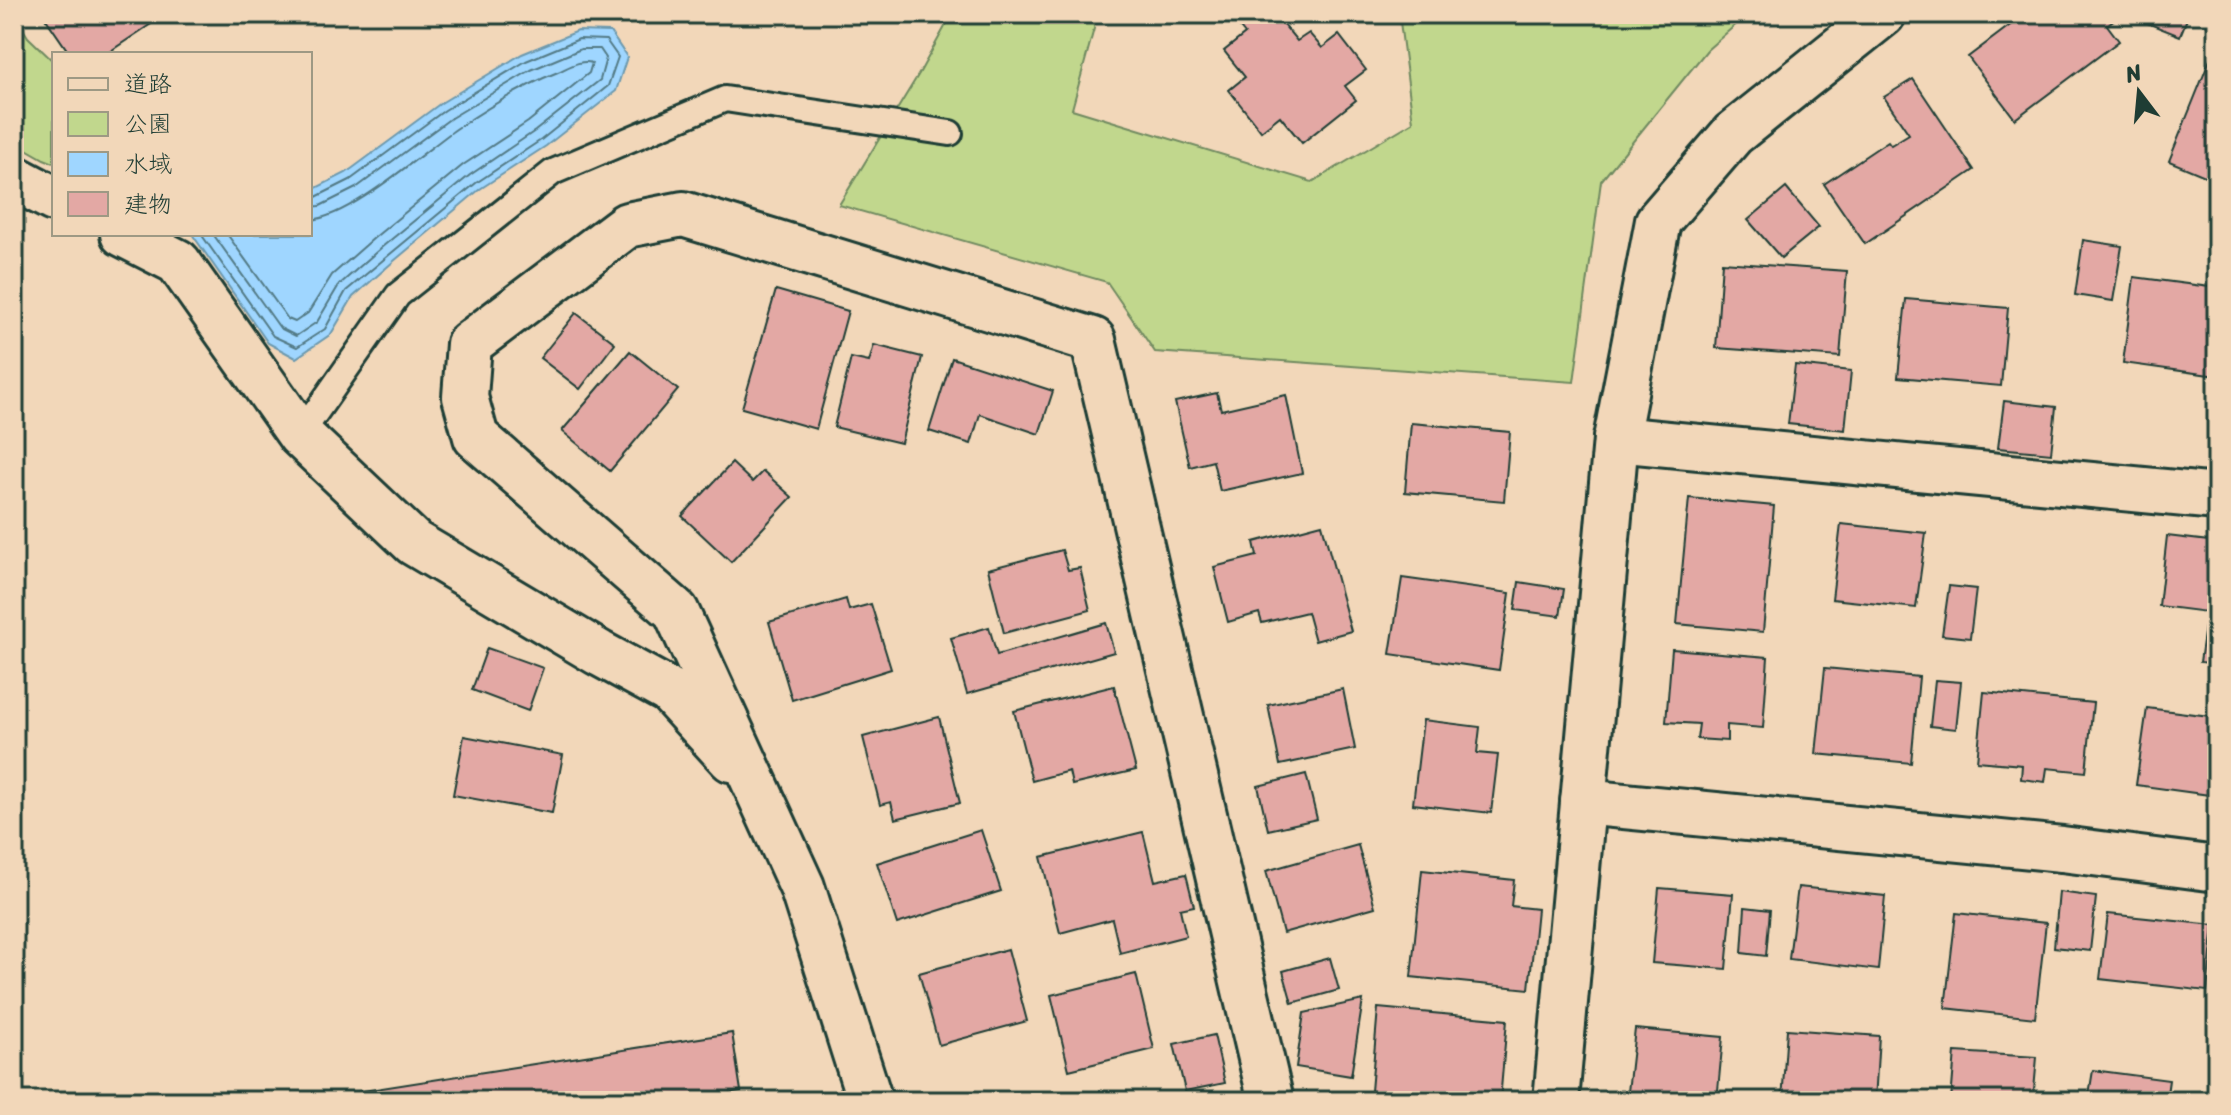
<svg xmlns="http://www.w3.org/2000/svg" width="2231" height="1115" font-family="Sriracha,'Klee One',sans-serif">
<rect width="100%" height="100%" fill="#f2d7b9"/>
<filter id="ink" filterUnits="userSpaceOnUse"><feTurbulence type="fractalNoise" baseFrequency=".0125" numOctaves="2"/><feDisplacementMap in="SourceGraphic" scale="16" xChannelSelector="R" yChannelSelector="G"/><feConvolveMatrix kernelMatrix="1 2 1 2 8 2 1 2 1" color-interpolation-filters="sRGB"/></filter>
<g filter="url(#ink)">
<g fill="#c1d78d" stroke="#708a60" stroke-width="2">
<path d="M14 14 28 37 54 62V163L44 159 14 142Z"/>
<path d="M952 14H1098L1072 109 1312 182 1413 122 1399 14H1748L1707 50 1601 181 1574 382 1155 352 1107 282 839 205 920 72Z"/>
</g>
<path fill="#9fd6ff" stroke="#6c99ae" stroke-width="2" d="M578 31 610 32 627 57 616 91 546 146 480 189 394 261 353 297 331 334 296 358 268 343 192 234H310V191L346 173 441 103 522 54Z"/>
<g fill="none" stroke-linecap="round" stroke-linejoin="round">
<g stroke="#527a85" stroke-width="2">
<path d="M201 234 273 336 297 347 325 329 346 291 389 255 476 183 541 140 608 86 618 57 606 40 579 39 526 61 445 110 350 180 316 197H310"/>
<path d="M213 234 280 328 296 336 317 322 339 285 382 247 470 175 535 131 600 80 606 58 600 49H581L531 70 451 118 356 188 320 206 310 207"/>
<path d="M227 234 288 319 295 322 308 313 332 275 374 238 463 165 528 122 589 73 592 63C581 59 569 67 558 72 522 86 487 108 456 129 422 153 349 218 310 220"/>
</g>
</g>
<g fill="#e3a8a4" stroke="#1f3d34" stroke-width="2">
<path d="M46 14H166L106 54H70L44 16Z"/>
<path d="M1229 14H1275L1297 41 1309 33 1322 48 1339 35 1366 70 1345 86 1356 100 1302 143 1280 116 1261 131 1229 90 1245 77 1224 51 1245 34Z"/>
<path d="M2025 14H2121L2107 25 2119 41 2015 119 1968 57Z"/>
<path d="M2145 14H2189L2180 36 2142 21Z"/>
<path d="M2217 42V181L2169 161Z"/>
<path d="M1913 79 1974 170 1865 244 1824 184 1888 141 1891 145 1909 134 1884 97Z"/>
<path d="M1786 188 1819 227 1781 258 1748 220Z"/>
<path d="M2083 240 2122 246 2113 301 2075 295Z"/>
<path d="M1722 262 1847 271 1840 357 1716 348Z"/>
<path d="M2134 277 2217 288V376L2123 363Z"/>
<path d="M776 290 848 311 816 429 742 408Z"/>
<path d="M1906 299 2008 308 2001 386 1898 377Z"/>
<path d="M576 313 615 343 580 389 540 358Z"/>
<path d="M874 345 922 357 901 443 834 427 851 358 869 362Z"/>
<path d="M630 351 678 390 610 471 562 431Z"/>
<path d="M952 358 1053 391 1039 434 980 414 971 444 929 431Z"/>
<path d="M1795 365 1851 371 1845 430 1788 424Z"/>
<path d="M1217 393 1221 410 1286 395 1302 473 1220 491 1213 461 1190 467 1175 402Z"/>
<path d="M2004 401 2056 407 2051 453 1998 448Z"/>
<path d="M1411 423 1510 432 1504 501 1405 492Z"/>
<path d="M732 463 752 482 763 471 792 497 731 562 682 516Z"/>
<path d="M1689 498 1774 506 1763 632 1677 624Z"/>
<path d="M1322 524 1351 631 1315 641 1307 612 1262 623 1259 613 1228 622 1214 567 1257 556 1254 542Z"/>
<path d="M1841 524 1926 533 1916 608 1832 599Z"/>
<path d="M2167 536 2217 542V664L2200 662 2207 612 2159 606Z"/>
<path d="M1062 550 1068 570 1080 568 1090 610 1004 633 988 569Z"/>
<path d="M1402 578 1510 593 1499 670 1390 654Z"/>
<path d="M1519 582 1564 589 1560 616 1515 610Z"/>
<path d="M1949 586 1976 589 1970 638 1942 635Z"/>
<path d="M846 599 849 610 871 604 891 669 792 700 769 622Z"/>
<path d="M1106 623 1114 652 967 694 951 638 989 627 997 655Z"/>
<path d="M487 648 543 668 528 711 472 690Z"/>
<path d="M1672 649 1768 657 1763 728 1727 725V741L1697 739 1699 724 1666 722Z"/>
<path d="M1825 668 1919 677 1911 763 1816 754Z"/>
<path d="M1935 680 1961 682 1956 729 1930 726Z"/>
<path d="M1114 686 1136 770 1072 785 1069 771 1032 781 1014 711Z"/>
<path d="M1343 689 1355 749 1280 765 1268 705Z"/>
<path d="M1984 692 2093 703 2086 772 2047 768 2045 782 2021 779 2022 765 1977 761Z"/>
<path d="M2147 708 2217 717V796L2136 785Z"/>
<path d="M939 717 960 803 895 819 891 802 880 805 863 737Z"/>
<path d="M1423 720 1480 727 1477 753 1498 755 1491 813 1413 804Z"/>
<path d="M464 736 563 755 552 813 453 795Z"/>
<path d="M1306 774 1317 819 1268 830 1258 786Z"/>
<path d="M981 830 1001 891 897 924 877 863Z"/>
<path d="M1143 832 1155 881 1186 874 1194 906 1180 909 1186 936 1120 953 1112 919 1060 933 1041 857Z"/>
<path d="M1358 845 1375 907 1283 933 1266 871Z"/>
<path d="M1422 870 1514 880 1511 906 1537 909 1529 989 1411 977Z"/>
<path d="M1798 887 1885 896 1878 970 1789 959Z"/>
<path d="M1659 888 1733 894 1726 969 1652 963Z"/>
<path d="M2059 892 2096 897 2090 951 2054 947Z"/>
<path d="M1745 907 1770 910 1766 956 1742 953Z"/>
<path d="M1956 913 2046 923 2035 1018 1945 1008Z"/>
<path d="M2108 914 2214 925 2207 991 2100 979Z"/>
<path d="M1008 949 1027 1021 939 1045 919 973Z"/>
<path d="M1330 958 1339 990 1292 1003 1283 971Z"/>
<path d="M1136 974 1154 1049 1069 1070 1051 995Z"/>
<path d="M1363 1000 1351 1076 1296 1067 1304 1013Z"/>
<path d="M1378 1008 1507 1020 1500 1101 1371 1091Z"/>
<path d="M1635 1029 1723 1037 1717 1101H1627Z"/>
<path d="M1787 1029 1879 1036 1875 1101H1782Z"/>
<path d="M732 1033 741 1091 677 1101H338L337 1095Z"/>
<path d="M1214 1035 1225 1083 1185 1091 1174 1044Z"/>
<path d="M1955 1052 2037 1057 2033 1101H1951Z"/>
<path d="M2093 1070 2169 1080 2166 1101H2088Z"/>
<path d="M268 1092 270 1101H210Z"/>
</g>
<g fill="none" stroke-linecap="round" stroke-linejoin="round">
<g stroke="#1f3d34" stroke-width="30">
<path id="lane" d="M300 435 398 295 553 172 725 99 950 133"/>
</g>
<g stroke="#1f3d34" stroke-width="50">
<g id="street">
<path d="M14 178 54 199"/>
<path d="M123 234 178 262 300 435 414 543 599 653 669 691 731 759"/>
<path d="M1616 439 2217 497"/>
<path d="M1583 802 2062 849 2217 869"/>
<path d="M870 1101 802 887 676 611 476 437 465 397 469 344 627 225 683 214 1093 340 1271 1101"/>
<path d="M1556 1101 1616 439 1658 221 1733 134 1883 14"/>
</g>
</g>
<use href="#lane" stroke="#f2d7b9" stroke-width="24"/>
<use href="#street" stroke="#f2d7b9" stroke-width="44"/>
</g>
</g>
<rect width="2231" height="1115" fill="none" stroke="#f2d7b9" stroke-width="48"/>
<rect x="24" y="24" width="2183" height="1067" fill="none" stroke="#1f3d34" stroke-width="3" filter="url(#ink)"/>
<rect x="52" y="52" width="260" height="184" fill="#f2d7b9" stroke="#9e9984" stroke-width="2"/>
<rect x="68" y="78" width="40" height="12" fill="#f2d7b9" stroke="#9e9984" stroke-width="2"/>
<text x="124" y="92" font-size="24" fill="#1f3d34">道路</text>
<rect x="68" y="112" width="40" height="24" fill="#c1d78d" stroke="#9e9984" stroke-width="2"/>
<text x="124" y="132" font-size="24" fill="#1f3d34">公園</text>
<rect x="68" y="152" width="40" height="24" fill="#9fd6ff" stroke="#9e9984" stroke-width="2"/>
<text x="124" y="172" font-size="24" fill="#1f3d34">水域</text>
<rect x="68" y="192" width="40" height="24" fill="#e3a8a4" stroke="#9e9984" stroke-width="2"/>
<text x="124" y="212" font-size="24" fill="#1f3d34">建物</text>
<g transform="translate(2139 92) rotate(344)" stroke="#f2d7b9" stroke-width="6" paint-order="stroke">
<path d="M0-6L14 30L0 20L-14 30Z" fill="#1f3d34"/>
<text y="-12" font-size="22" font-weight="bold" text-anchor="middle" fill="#1f3d34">N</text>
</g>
</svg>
